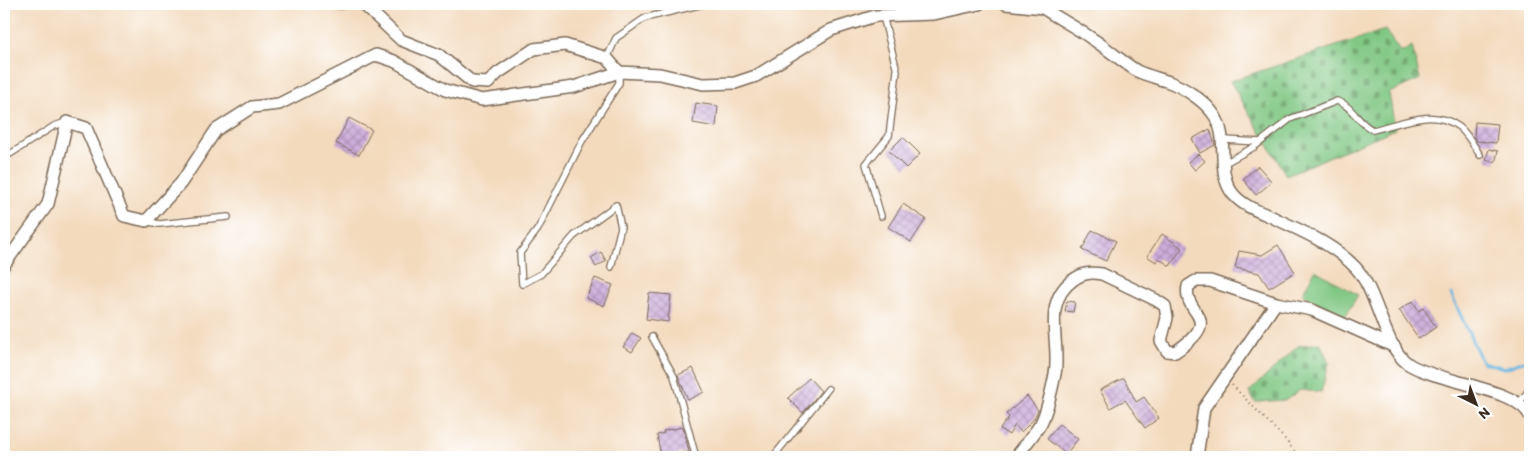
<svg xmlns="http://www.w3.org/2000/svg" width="1534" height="461" font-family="Itim,sans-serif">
<defs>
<pattern id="cemetery-stones" width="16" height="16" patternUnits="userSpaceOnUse" patternTransform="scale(1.25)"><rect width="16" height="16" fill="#81c884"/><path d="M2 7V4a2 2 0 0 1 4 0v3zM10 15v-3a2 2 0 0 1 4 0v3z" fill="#6ba36b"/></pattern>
<pattern id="building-cross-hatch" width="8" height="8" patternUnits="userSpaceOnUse" patternTransform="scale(1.25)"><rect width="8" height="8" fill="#ceaedc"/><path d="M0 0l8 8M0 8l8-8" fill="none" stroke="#a88eb2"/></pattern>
</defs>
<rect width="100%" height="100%" fill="#fff"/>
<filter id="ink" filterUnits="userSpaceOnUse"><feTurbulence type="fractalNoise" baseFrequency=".02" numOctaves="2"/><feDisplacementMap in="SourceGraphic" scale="10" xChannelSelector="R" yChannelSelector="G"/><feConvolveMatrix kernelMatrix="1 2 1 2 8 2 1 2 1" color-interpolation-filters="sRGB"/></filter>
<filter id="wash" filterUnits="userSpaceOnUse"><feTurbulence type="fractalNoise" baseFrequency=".0096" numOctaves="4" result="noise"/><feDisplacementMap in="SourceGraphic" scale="20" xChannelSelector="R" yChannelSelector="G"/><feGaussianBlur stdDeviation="1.12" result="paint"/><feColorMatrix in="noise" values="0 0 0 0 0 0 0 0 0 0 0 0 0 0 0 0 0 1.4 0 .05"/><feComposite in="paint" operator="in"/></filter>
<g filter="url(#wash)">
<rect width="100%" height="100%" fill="#f3dabd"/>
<path fill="#81c884" stroke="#5e7951" d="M1315 270 1358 295 1344 318 1302 294Z"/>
<g fill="url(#cemetery-stones)" stroke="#5e7951">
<path d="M1385 30 1401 53 1412 46 1420 79 1389 93 1395 129 1286 175 1230 81Z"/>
<path d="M1320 343 1329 363 1321 392 1300 390 1286 400 1255 402 1249 392 1298 346Z"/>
</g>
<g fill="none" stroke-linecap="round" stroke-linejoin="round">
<path stroke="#65b5df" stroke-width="3" d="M1451 294 1482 362 1505 368 1530 359"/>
</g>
<g id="blocks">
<g fill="url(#building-cross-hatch)">
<path d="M696 103 718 106 716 127 693 123Z"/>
<path d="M349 118 372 130 359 155 336 143Z"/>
<path d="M1475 122 1498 124 1496 143 1477 141 1474 137Z"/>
<path d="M1210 129 1215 145 1200 153 1192 139Z"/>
<path d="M903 137 920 154 906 168 889 151Z"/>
<path d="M1489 149 1498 151 1495 163 1486 160Z"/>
<path d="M1198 154 1205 161 1195 170 1188 162Z"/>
<path d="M1258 166 1272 182 1256 195 1243 179Z"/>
<path d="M903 204 926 219 911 242 888 227Z"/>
<path d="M1092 230 1116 241 1106 261 1082 250Z"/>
<path d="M1162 234 1182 248 1170 266 1158 258 1156 262 1147 256Z"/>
<path d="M1278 245 1295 272 1269 288 1259 273 1235 268 1239 251 1262 255Z"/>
<path d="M601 252 606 261 596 267 591 258Z"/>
<path d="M595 278 613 285 604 306 586 298Z"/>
<path d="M649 293 671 295 668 322 646 319Z"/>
<path d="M1067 301 1075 302 1073 312 1065 311Z"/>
<path d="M1413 301 1419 311 1423 308 1436 327 1419 339 1399 310Z"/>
<path d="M632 333 641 338 632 352 623 347Z"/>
<path d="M693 368 704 392 688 400 678 375Z"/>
<path d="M809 378 821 391 803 413 788 398Z"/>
<path d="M1124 378 1136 402 1144 397 1159 418 1145 428 1125 400 1110 408 1100 390Z"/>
<path d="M1027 396 1038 410 1034 419 1021 432 1015 425 1009 435 1000 429 1009 417 1006 414Z"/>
<path d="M1059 424 1078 439 1066 454 1047 439Z"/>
<path d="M683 427 689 452 661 457 657 435 664 433 663 431Z"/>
</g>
</g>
</g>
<g filter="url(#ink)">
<use href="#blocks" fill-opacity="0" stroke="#7b6856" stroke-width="1"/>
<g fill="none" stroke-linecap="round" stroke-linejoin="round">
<g stroke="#7b6856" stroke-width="8">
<g id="service">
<path d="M332 4 341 6 347 4"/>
<path d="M934 4V14"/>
<path d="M607 58 616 38 645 18 703 4"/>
<path d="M1224 140 1260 142"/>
<path d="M4 158 54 126 67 122"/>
<path d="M1223 164 1254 147 1290 119 1337 101C1352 105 1358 124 1373 130 1400 124 1433 107 1459 127 1467 133 1474 146 1480 155"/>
<path d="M881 216 866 164 889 136 897 71 883 16"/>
<path d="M146 221 159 224 228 217"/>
<path d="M611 267 621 227 616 205 574 236 541 274 522 284 520 253 538 229 582 141 619 83V72"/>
<path d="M652 337 674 376 695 454 692 457"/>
<path d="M1518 404 1530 389"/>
<path d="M773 457 828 389"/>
</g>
</g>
<g stroke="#7b6856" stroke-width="14">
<g id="minor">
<path d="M363 4 401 40 439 55 472 82 488 83 498 73 534 49 565 45 607 58 619 72"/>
<path d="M1006 4 1043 8"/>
<path d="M1041 4 1043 8C1059 19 1076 27 1091 38 1107 48 1121 61 1137 71 1148 76 1158 78 1169 82 1183 87 1203 100 1212 112 1232 137 1214 170 1233 194 1243 206 1258 211 1272 217 1301 231 1332 243 1355 267 1378 291 1383 345 1407 363 1432 381 1518 388 1530 416"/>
<path d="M4 265 48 204 67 122 86 128 124 216 146 221 181 183 216 130 252 107 279 104 376 55 394 61 445 90 482 100 574 87 619 72 660 74 703 84 735 83 756 76 831 30 875 16 934 14 979 4"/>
<path d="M1016 457C1024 446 1034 435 1041 423 1048 409 1052 389 1055 374 1061 342 1041 303 1073 280 1083 273 1090 272 1102 274L1156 300 1165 306 1167 318 1161 341 1167 351 1175 352C1227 316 1182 316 1188 286L1196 281H1210L1276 303 1312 310 1395 347"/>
<path d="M1197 457 1204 408 1276 303"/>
</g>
</g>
<path stroke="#7b6856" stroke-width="2" stroke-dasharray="1 4" stroke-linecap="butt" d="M1232 385 1284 438 1299 457"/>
<use href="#service" stroke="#fff" stroke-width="5.5"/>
<use href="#minor" stroke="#fff" stroke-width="11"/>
</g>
</g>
<rect width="1534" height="461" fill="none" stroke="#fff" stroke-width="20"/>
<g transform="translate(1476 404) rotate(138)" stroke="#ffffff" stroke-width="4" paint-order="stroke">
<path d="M0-4L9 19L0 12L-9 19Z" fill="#3b2a1e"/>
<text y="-8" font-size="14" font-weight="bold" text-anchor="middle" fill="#3b2a1e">N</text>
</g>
</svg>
